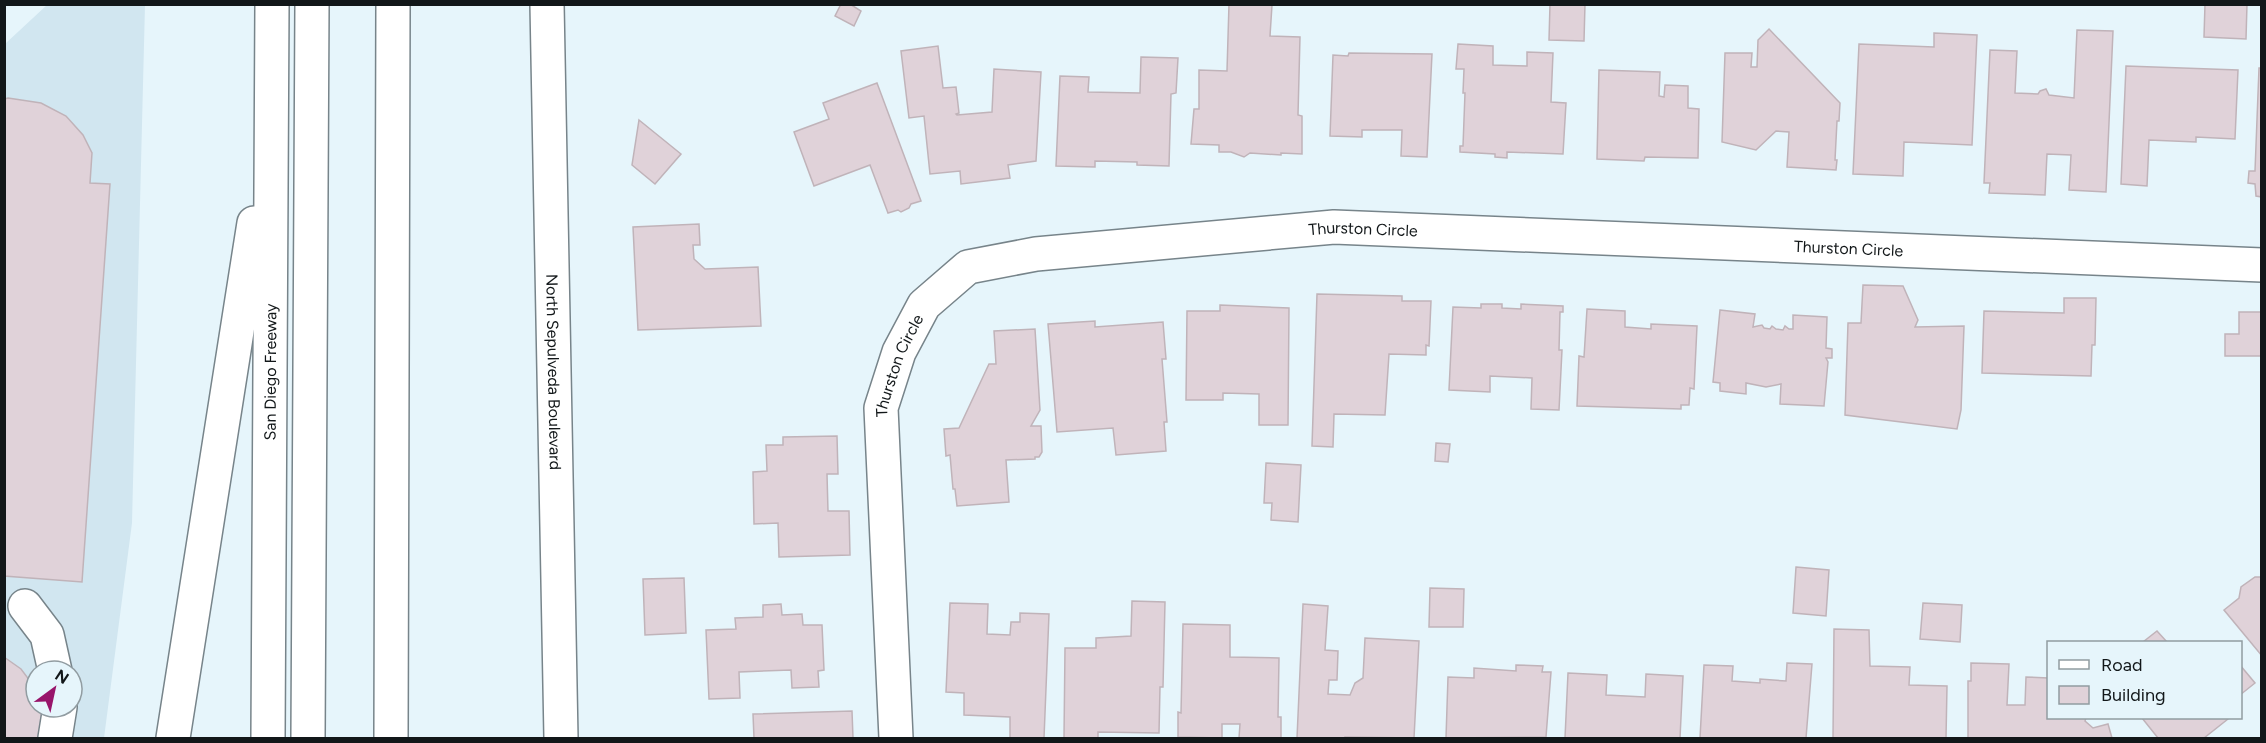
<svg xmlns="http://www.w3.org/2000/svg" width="2266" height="743" font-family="Figtree,sans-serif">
<rect width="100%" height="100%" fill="#e6f5fb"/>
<path fill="#d1e6f0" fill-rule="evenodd" d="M47 5H145L132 523 104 738H5V44ZM36 671H72V707H36Z"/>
<g fill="#e0d2d9" stroke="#c0b3b9" stroke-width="1.5">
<path d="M841 4H850L861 11 854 26 835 16Z"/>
<path d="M1229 4 1272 5 1270 36 1300 37 1298 115 1302 116V154L1281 153V155L1250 153 1244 157 1231 152H1219V145L1191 144 1194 109H1199V70L1227 71Z"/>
<path d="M1550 4H1585L1584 41 1549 40Z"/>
<path d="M2205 4H2247L2246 39 2204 37Z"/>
<path d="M1769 29 1840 103 1839 121H1837L1835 160H1837L1836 170 1787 167 1789 132 1776 131 1756 150 1722 142 1725 53H1752L1751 67H1757L1758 40Z"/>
<path d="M2077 30 2113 31 2106 192 2069 190 2071 155 2047 154 2045 195 1989 193 1990 183H1984L1990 50 2017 51 2015 93 2038 94 2040 91 2046 89 2049 95 2074 98Z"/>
<path d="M1934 33 1977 35 1972 145 1904 142 1903 176 1853 174 1859 44 1934 47Z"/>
<path d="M1458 44 1493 46V65L1527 66V52L1553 53 1551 102 1566 103 1563 154 1507 152V158L1495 157V154L1460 152V146H1463L1465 93H1463L1464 69H1456Z"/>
<path d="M938 46 943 88 956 87 959 113 956 114 957 115 992 112 994 69 1041 72 1036 161 1008 165 1010 178 961 184 960 171 930 174 924 116 909 118 901 51Z"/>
<path d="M1349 53 1432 54 1427 157 1401 156 1402 130H1362V137L1330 136 1333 55 1348 56Z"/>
<path d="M1141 57 1178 58 1176 93 1171 94 1169 166 1137 165V162L1095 161V167L1056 166 1060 76 1089 77 1088 92 1140 93Z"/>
<path d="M2126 66 2238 70 2235 139 2196 137V142L2149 140 2147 186 2121 184Z"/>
<path d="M2259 68H2262V197L2256 196 2255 184 2248 183 2249 171H2255Z"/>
<path d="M1599 70 1660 72 1659 96 1664 97 1665 85 1688 86V108L1699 109 1698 158 1645 157 1644 161 1597 159Z"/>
<path d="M877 83 921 201 911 204 909 208 901 212 898 210 888 213 870 165 814 186 794 132 829 119 823 103Z"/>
<path d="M8 98 41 103 66 116 83 135 92 153 90 183 110 184 82 582 4 576V99Z"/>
<path d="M639 120 681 154 655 184 632 165Z"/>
<path d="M699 224 700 245H693L694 259 705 269 758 267 761 326 638 330 633 227Z"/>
<path d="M1863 285 1903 286 1918 320 1915 327 1964 326 1961 410 1957 429 1845 415 1848 323H1861Z"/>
<path d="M1317 294 1402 296V301H1431L1429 346 1426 345V355L1389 354 1385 415 1334 414 1333 447 1312 446Z"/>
<path d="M2064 298H2096L2095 345H2092L2091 376 1982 373 1984 311 2064 313Z"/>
<path d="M1481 304H1502V308L1521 309V304L1563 306V312H1560L1559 350H1562L1559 410 1531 409 1532 378 1490 376V392L1449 390 1453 307 1481 308Z"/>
<path d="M1220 305 1289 308 1288 425H1259V394L1223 393V400H1186L1187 311H1220Z"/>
<path d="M1587 309 1625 311V327L1651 329V324L1697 326 1694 389 1690 388 1689 405H1681V409L1577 406 1579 356 1584 357Z"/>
<path d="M1720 310 1755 314 1753 327 1762 325 1764 328 1770 329 1772 326 1776 329 1783 330 1785 326 1789 329H1793V315L1827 317 1826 348 1832 349V358H1826L1828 362 1824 406 1780 404 1781 384 1766 387 1746 383V394L1720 391V383L1713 382Z"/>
<path d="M2239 312H2262V356H2225V334H2239Z"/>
<path d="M1095 321V327L1163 322 1166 359H1162L1167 422H1164L1166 451 1116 455 1113 428 1057 432 1048 324Z"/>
<path d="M1035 329 1040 410 1031 426H1041L1042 452 1039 457H1035V459L1006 460 1009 502 957 506 955 489H953L950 455 946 456 944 429 959 428 989 364H996L994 331Z"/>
<path d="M837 436 838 474H827L828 511H849L850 555 779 557 778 523 754 524 753 472 767 471 766 445H783V437Z"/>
<path d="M1436 443 1450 444 1448 462 1435 461Z"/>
<path d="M1266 463 1301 465 1298 522 1271 520 1272 503H1264Z"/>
<path d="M1796 567 1829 570 1826 616 1793 613Z"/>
<path d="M2255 577H2262V656L2224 610 2239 598 2241 587Z"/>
<path d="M684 578 686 633 645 635 643 579Z"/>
<path d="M1430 588 1464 589 1463 627H1429Z"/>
<path d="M1132 601 1165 602 1163 687H1160L1159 733 1098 732V738H1064L1065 648H1096V638L1131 636Z"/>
<path d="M950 603 988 604 987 634 1010 635 1011 622H1020V613L1049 614 1044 738H1010V717L964 715V693L946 692Z"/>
<path d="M1923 603 1962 605 1960 642 1920 639Z"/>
<path d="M781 604 782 615 802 614 803 625H822L824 670 818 671 819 687 792 688 791 670 739 672 740 698 709 699 706 630 736 629 735 618 763 617V605Z"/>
<path d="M1303 604 1328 606 1325 650 1338 651 1337 680H1329L1328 694 1350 695 1355 683 1363 678 1365 638 1419 641 1414 738 1345 737V738H1297Z"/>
<path d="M1183 624 1230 625V657L1279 658 1278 717H1281V738H1239L1240 724H1222V738L1178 737V712L1181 713Z"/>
<path d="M1834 629 1869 630 1870 666 1910 667 1909 685 1947 686 1946 738H1833Z"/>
<path d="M2157 631 2167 642H2143Z"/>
<path d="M4 657 21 669 36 689V707H42L45 718V738H4Z"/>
<path d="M1787 663 1812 664 1806 738H1700L1704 665 1733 666 1732 681 1760 683V679L1786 681Z"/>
<path d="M1971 663 2009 664 2007 705H2025L2026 677 2048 678V718H2086L2085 721 2093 728 2108 724 2112 738H1968V681H1971Z"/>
<path d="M1516 665 1543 666 1542 672H1551L1546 737 1446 738 1448 677 1474 678V668L1516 671Z"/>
<path d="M2240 665 2255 683 2240 695Z"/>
<path d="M1568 673 1607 675 1606 695 1645 697 1646 674 1683 676 1680 738H1565Z"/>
<path d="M852 711 853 738H754L753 714Z"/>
<path d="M2142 718H2227L2228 719 2204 738H2158Z"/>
</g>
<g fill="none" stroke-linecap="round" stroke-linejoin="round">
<g stroke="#77848a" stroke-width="36">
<g id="minor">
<path d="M25 606 47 635 55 671"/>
<path d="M55 738 60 707"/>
<path id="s1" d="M896 738 881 408 899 352 924 305 968 267 1036 254 1334 227 2262 265"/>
</g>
</g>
<g stroke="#77848a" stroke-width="36">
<g id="major">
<path id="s2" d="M547 4 561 738"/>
</g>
</g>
<g stroke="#77848a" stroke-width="36">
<g id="highway">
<path d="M173 738 254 223"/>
<path id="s3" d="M268 738 272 4"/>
<path d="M308 738 312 4"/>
<path d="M391 738 393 4"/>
</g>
</g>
<use href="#minor" stroke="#fff" stroke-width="33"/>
<use href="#major" stroke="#fff" stroke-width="33"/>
<use href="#highway" stroke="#fff" stroke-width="33"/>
</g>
<g text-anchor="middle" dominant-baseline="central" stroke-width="4.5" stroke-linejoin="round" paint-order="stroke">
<g font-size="16" fill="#121719" stroke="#e6f5fb">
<text stroke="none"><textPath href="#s1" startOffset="898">Thurston Circle</textPath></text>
<text stroke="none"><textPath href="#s1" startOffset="1384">Thurston Circle</textPath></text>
<text stroke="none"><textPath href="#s1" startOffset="376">Thurston Circle</textPath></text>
<text stroke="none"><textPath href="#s2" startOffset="368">North Sepulveda Boulevard</textPath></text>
<text stroke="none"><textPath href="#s3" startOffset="366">San Diego Freeway</textPath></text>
</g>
</g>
<rect width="2266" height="743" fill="none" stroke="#121719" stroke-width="12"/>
<rect x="2047" y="641" width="195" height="78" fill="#e6f5fb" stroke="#919ca1" stroke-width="1.5"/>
<rect x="2059" y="660" width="30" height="9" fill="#ffffff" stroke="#919ca1" stroke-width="1.5"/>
<text x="2101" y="671" font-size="18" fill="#121719">Road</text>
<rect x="2059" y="686" width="30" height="18" fill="#e0d2d9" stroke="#919ca1" stroke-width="1.5"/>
<text x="2101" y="701" font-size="18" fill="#121719">Building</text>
<g transform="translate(54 689) rotate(33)"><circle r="28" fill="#e6f5fb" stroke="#919ca1" stroke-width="1.5"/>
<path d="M0-4.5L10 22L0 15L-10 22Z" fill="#98146a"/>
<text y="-9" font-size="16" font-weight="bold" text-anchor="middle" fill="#121719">N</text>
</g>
</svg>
